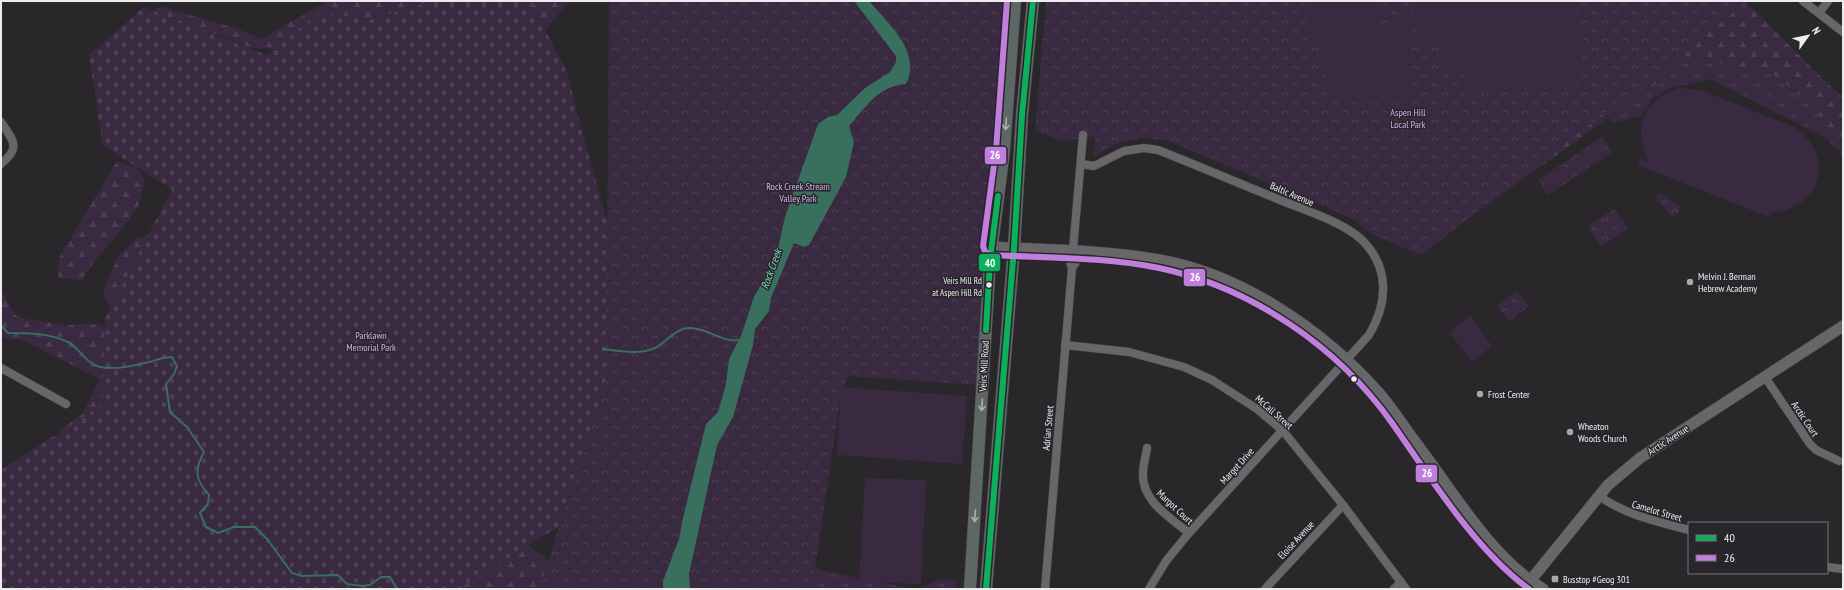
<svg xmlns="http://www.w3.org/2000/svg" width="1844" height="590" font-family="'PT Sans Narrow',sans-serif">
<defs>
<pattern id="grass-tufts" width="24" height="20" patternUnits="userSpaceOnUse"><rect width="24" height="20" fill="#392a41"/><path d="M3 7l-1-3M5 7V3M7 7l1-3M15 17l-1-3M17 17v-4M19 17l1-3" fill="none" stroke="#4c3f54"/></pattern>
<pattern id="forest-firs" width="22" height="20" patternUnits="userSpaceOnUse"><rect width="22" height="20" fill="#392a41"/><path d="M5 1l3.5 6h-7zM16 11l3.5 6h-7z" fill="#4c3f54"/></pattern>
<pattern id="cemetery-stones" width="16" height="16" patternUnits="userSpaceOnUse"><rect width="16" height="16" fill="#392a41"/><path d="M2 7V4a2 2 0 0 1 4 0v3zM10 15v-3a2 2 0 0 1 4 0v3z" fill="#4c3f54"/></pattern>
<pattern id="park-crowns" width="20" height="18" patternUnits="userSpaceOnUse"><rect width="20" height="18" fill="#392a41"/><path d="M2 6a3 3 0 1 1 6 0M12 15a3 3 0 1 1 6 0" fill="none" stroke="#4c3f54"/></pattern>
</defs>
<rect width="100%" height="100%" fill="#29272a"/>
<g fill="url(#grass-tufts)">
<path d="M1681 55 1771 74 1816 108 1826 138 1710 79 1668 89 1652 99 1642 116 1612 123 1609 118 1656 84Z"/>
<path d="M793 560 823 571 915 589H806Z"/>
<path d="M955 579 956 589H919L938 580Z"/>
</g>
<g fill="url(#forest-firs)">
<path d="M323 1H570L533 44 301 38 275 49 251 48 223 36 163 20 154 13 157 8 163 7 238 29 261 39 323 4Z"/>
<path d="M1745 1 1826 82 1843 97V155L1826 138 1816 108 1772 74 1681 55 1656 84 1432 244Z"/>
<path d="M117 161 135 167 145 180 139 204 129 220 94 262 82 280 58 278 59 258Z"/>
<path d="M149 235 124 317 108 307 104 290 118 256 136 239Z"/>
<path d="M1 289 15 315 26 319 64 325 99 324 117 332 520 539 563 572 576 589H289L75 432 58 431 83 414 99 379 25 341 1 337Z"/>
</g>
<path fill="url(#cemetery-stones)" d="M432 1H525L531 3 566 70 612 241 623 332 590 507 458 589H1V470L102 405 105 319 172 189 103 146 89 55 144 7 267 55 320 12 370 20Z"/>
<g fill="url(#park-crowns)">
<path d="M609 1H1012L980 385 848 376 841 394 815 568 810 589H539L591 430 606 378Z"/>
<path d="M1046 1H1749L1421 255 1371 234 1359 223 1345 215 1168 141C1140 134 1117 140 1094 157L1095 136 1064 141 1035 131Z"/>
<path d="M1602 137 1612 152 1548 195 1538 180Z"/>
<path d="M1659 193 1680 206 1679 211 1673 218 1655 197Z"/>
<path d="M1614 209 1628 229 1601 247 1588 226Z"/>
<path d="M1516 291 1529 306 1509 322 1497 306Z"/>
</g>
<g fill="#392a41">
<path d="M1306 1H1383L1382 24 1409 21 1410 94 1403 103 1328 101 1325 68H1321L1322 43 1307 49Z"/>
<path d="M1414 1H1575L1583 76 1574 85 1465 95 1464 80 1468 70 1443 69 1444 48 1417 45Z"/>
<path d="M1680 88 1701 90 1794 127C1837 156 1822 208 1771 213L1769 217 1638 165 1641 158 1650 162C1631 126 1644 101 1680 88Z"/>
<path d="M1598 144 1604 154 1583 168 1576 158Z"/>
<path d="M1564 166 1571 176 1549 190 1543 180Z"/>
<path d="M1470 315 1492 346 1472 362 1450 333Z"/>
<path d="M841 387 967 396 962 464 837 455Z"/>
<path d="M865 478 926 480 921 584 859 582Z"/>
</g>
<path fill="#386f5d" d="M854 1H869C889 24 922 53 906 84 878 86 866 107 849 126L854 142 846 177 809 245 804 247 794 243 771 298 769 311 755 329 753 345 733 417 717 445 689 574 690 589H663V581L679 539 682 522 706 424 718 412 726 384 729 359 741 336 754 297 769 270 778 248 785 217 818 124 828 117 837 115 865 88 890 72 896 62V56Z"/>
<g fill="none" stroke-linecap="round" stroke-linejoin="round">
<g stroke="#386f5d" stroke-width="2">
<path d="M1 325 8 333C28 333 49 333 68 342 79 348 87 364 100 367 116 370 133 366 149 362 157 360 163 357 172 357L177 366 174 374 166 384 170 412 187 427 204 452C194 470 195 479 209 495L208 504 200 513 206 527 218 533 234 527H255L267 539 292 573 302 576 338 575 347 584 362 586 370 585 381 577H390L397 589"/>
<path d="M603 349C619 351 640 355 655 348 667 342 675 328 690 328 708 328 721 343 740 340"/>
</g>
<g stroke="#464447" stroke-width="9">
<g id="street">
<path d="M1803 1 1843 32"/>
<path d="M1819 13 1828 1"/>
<path d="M1 122C14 142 21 147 1 164"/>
<path d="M1081 164 1094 166 1124 151 1144 148 1158 150C1201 167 1243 185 1285 202 1308 211 1344 223 1362 240 1390 268 1388 303 1369 335L1189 533 1166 561 1149 589"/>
<path d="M1073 250 1083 135"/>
<path d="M1072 268 1076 262V250"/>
<path d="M1065 345 1129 352 1184 367 1212 380 1257 409 1283 431 1343 505 1406 589"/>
<path d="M1 368 66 404"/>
<path d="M1765 377 1810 444 1816 450 1839 461"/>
<path d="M1147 448C1146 456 1143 465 1143 473 1141 501 1171 518 1189 533"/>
<path d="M1599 496C1628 516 1656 521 1689 530"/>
<path d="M1827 567 1843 569"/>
<path d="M1045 589 1072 268 1070 262V250"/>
<path d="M1265 589 1343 505"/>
<path d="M1394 589 1401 582"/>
<path d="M1523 589 1530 581"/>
</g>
</g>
<g stroke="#464447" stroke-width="12">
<g id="secondary">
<path d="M991 247C1048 250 1104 250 1160 260 1242 275 1323 330 1378 392 1393 409 1405 429 1419 447 1455 495 1492 558 1543 589"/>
<path d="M1530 581 1608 485 1640 458 1843 326"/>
</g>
</g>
<g stroke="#464447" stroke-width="13">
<g id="primary">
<path d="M970 589 990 260 1004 151 1015 1"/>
<path d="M986 589 1014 248 1022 115 1033 1"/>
</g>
</g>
<use href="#street" stroke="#676668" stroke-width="8"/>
<use href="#secondary" stroke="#676668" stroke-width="11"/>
<use href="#primary" stroke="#5f6666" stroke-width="12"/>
<g stroke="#29262b" stroke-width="9">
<g id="bus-1">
<path d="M986 330 990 260 998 196"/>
<path d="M986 589 1014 248 1022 115 1033 1"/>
</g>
</g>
<g stroke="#29262b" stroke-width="9">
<path id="bus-2" d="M1007 1 996 150 983 246 985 252 991 255C1046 258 1104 257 1159 268 1251 287 1338 347 1392 423 1430 477 1476 551 1529 589"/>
</g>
<use href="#bus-1" stroke="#0daf5c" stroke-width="6"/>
<use href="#bus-2" stroke="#c07fdc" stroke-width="6"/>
</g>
<defs><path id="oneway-shaft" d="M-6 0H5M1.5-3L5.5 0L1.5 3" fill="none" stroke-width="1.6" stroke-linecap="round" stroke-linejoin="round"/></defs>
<g stroke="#adb0b1">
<use href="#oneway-shaft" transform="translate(1006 124) rotate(94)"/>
<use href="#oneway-shaft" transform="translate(982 405) rotate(94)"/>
<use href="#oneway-shaft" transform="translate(975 516) rotate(94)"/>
</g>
<g fill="#a8a7aa" stroke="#29262b" stroke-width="1.5">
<circle cx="1690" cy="282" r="4"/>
<circle cx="1480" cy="394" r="4"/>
<circle cx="1570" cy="432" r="4"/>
<rect x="1551" y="575" width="8" height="8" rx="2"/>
</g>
<g fill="#edecef" stroke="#29262b" stroke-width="1.5">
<circle cx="989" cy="285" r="3.5"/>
<circle cx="1354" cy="379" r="3.5"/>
</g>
<g text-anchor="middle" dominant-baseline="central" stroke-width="3" stroke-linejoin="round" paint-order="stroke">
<g font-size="9" fill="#edecef" stroke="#29262b" text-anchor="end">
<text x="982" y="280">Veirs Mill Rd<tspan x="982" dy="12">at Aspen Hill Rd</tspan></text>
</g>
<g font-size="10" fill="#d6aaec" stroke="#29262b">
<text x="1408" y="112">Aspen Hill<tspan x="1408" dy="12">Local Park</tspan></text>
<text x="798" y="186">Rock Creek Stream<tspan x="798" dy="12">Valley Park</tspan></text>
<text x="371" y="335">Parklawn<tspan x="371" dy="12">Memorial Park</tspan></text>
</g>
<g font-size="10" fill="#edecef" stroke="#29262b">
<text transform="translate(1292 194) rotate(23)">Baltic Avenue</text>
<text transform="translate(984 366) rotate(-87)">Veirs Mill Road</text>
<text transform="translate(1274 412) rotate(41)">McCall Street</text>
<text transform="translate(1805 419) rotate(56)">Arctic Court</text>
<text transform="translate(1048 428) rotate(-85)">Adrian Street</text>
<text transform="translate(1668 440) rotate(-33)">Arctic Avenue</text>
<text transform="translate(1237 466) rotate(-48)">Margot Drive</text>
<text transform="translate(1175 507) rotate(43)">Margot Court</text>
<text transform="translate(1657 511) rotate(16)">Camelot Street</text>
<text transform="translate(1296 540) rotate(-47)">Eloise Avenue</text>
</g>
<g font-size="10" fill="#edecef" stroke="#29262b" text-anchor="start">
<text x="1698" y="276">Melvin J. Berman<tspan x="1698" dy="12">Hebrew Academy</tspan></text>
<text x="1488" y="394">Frost Center</text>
<text x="1578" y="426">Wheaton<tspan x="1578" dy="12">Woods Church</tspan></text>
<text x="1563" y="579">Busstop #Geog 301</text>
</g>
<g font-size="11" font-style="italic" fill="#7fddbd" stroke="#29262b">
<text transform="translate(771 269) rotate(-70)">Rock Creek</text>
</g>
</g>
<g stroke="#29262b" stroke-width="1.5">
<rect x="984" y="146" width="23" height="19" rx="4" fill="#c07fdc"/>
<rect x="978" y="253" width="23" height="19" rx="4" fill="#0daf5c"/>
<rect x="1183" y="268" width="23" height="19" rx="4" fill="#c07fdc"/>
<rect x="1415" y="464" width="23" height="19" rx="4" fill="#c07fdc"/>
</g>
<g font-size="11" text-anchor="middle" font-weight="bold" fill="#fff">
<text x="995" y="159">26</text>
<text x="990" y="267">40</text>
<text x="1195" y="281">26</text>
<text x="1427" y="477">26</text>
</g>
<rect width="1844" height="590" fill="none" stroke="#edecef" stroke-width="4"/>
<rect x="1688" y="522" width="140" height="52" fill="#29262b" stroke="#777579"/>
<rect x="1696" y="535" width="20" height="6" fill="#0daf5c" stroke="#777579"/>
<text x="1724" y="542" font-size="12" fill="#edecef">40</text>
<rect x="1696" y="555" width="20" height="6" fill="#c07fdc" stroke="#777579"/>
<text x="1724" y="562" font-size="12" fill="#edecef">26</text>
<g transform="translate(1808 36) rotate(57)" stroke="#29262b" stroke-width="3" paint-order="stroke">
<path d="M0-3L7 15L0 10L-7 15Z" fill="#edecef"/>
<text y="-6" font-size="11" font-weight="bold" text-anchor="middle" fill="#edecef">N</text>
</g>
</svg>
